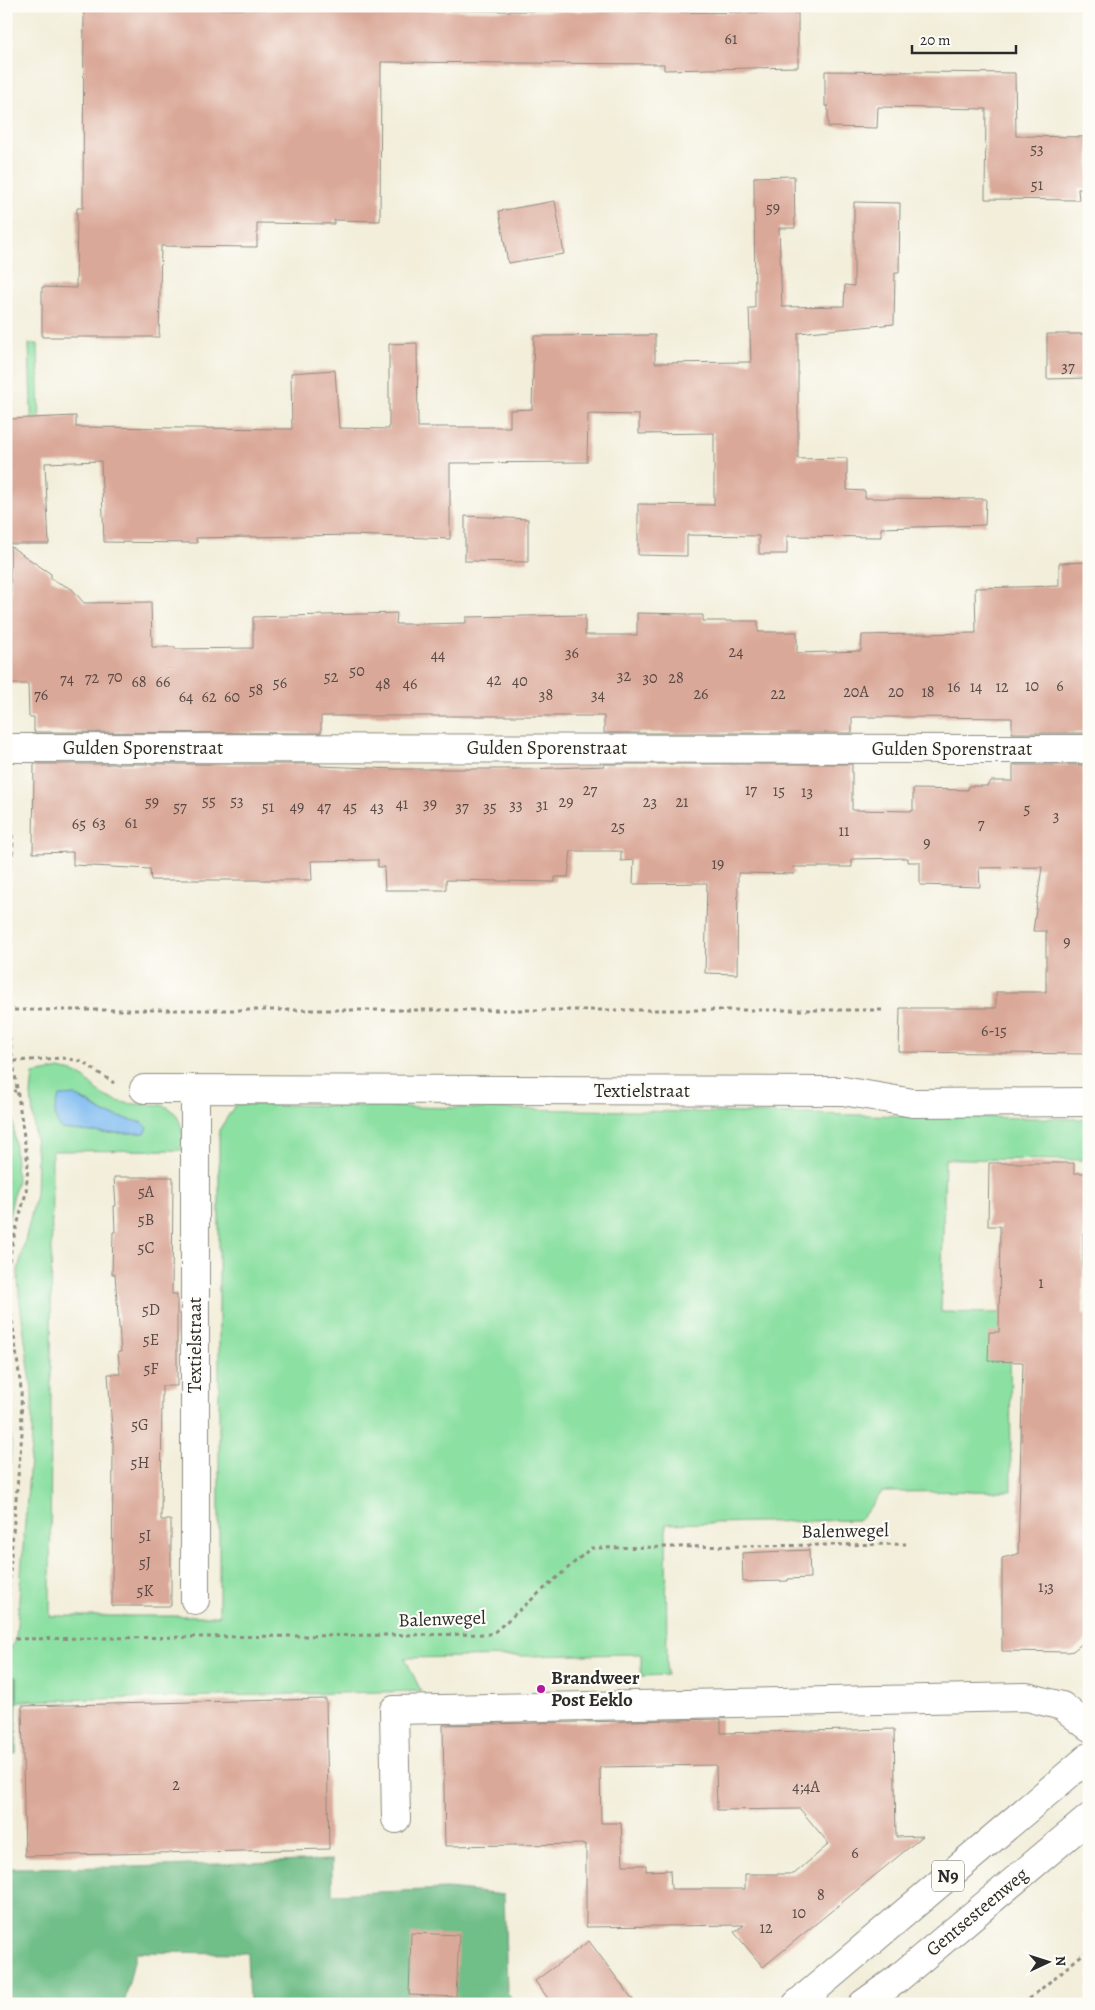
<svg xmlns="http://www.w3.org/2000/svg" width="1095" height="2010" font-family="Alegreya,serif">
<rect width="100%" height="100%" fill="#fdfcf7"/>
<filter id="ink" filterUnits="userSpaceOnUse"><feTurbulence type="fractalNoise" baseFrequency=".02" numOctaves="2"/><feDisplacementMap in="SourceGraphic" scale="10" xChannelSelector="R" yChannelSelector="G"/><feConvolveMatrix kernelMatrix="1 2 1 2 8 2 1 2 1" color-interpolation-filters="sRGB"/></filter>
<filter id="wash" filterUnits="userSpaceOnUse"><feTurbulence type="fractalNoise" baseFrequency=".0096" numOctaves="4" result="noise"/><feDisplacementMap in="SourceGraphic" scale="20" xChannelSelector="R" yChannelSelector="G"/><feGaussianBlur stdDeviation="1.12" result="paint"/><feColorMatrix in="noise" values="0 0 0 0 0 0 0 0 0 0 0 0 0 0 0 0 0 1.4 0 .05"/><feComposite in="paint" operator="in"/></filter>
<g filter="url(#wash)">
<rect width="100%" height="100%" fill="#f2eeda"/>
<g fill="#8be0a2" stroke="#5b8666" fill-rule="evenodd">
<path d="M29 344H38L41 471H33Z"/>
<path d="M60 1069C65 1071 73 1071 78 1074 89 1080 97 1094 109 1098 152 1116 179 1082 185 1150L52 1151 50 1616H219V1130L236 1104 1089 1119V1160L945 1159 941 1312 1010 1313 1011 1491 882 1492 860 1520 666 1524 667 1675 641 1676V1654L405 1658 421 1691 20 1701 17 1703V1677H6V1658L16 1637 32 1434V1390L19 1296 18 1270 36 1195 37 1158 31 1094 33 1074ZM87 1101 104 1113 148 1128 145 1133H103L61 1129Z"/>
<path d="M12 1102 17 1180 6 1230V1103Z"/>
<path d="M6 1346C15 1405 12 1448 6 1506Z"/>
</g>
<g fill="#70be88" stroke="#4e745a">
<path d="M6 1677H17L16 1754H6Z"/>
<path d="M332 1860V1894L448 1889 504 1895 507 1993 515 2004H249L247 1953 136 1952 124 2004H6V1868L133 1867Z"/>
</g>
<path fill="#7ebbf1" stroke="#54738e" d="M75 1095 104 1113 143 1123 148 1128 145 1133H103L61 1129C53 1117 53 1109 60 1096Z"/>
<g id="blocks">
<g fill="#daa898" fill-rule="evenodd">
<path d="M84 8 798 13V67L664 70V64L381 62 380 221 334 220V224L257 223V247L161 246 159 337H42V287L76 288 77 208H83Z"/>
<path d="M825 71 1015 73 1016 136 1089 137V189H1078L1079 200 985 199 986 109 878 107 877 128 828 127V106H825Z"/>
<path d="M794 176 795 228H779L782 307 844 306 845 285 854 286V202L900 203 899 273H895L894 324 798 333V459L847 458V490L865 491V498L986 499 985 525 881 528V537L787 536V554H759V536L687 535V556L638 555V504L714 505V433L639 434V415L588 414 587 462 450 463V539L353 535 196 538 197 543 104 542 101 461 45 463 49 544H10L9 419 76 416V427L292 429 291 373 335 370 339 428 389 429V344L417 343 418 427H510V410L532 409 534 336 655 335V363L751 362 749 308H755L754 177Z"/>
<path d="M555 201 564 254 508 263 499 211Z"/>
<path d="M1047 334H1089V378L1047 379Z"/>
<path d="M465 516 528 519V562L465 561Z"/>
<path d="M10 546 51 574V579L72 589 84 603 151 602 152 647H175V649L253 648V617L397 613 396 624H424L466 623V617L585 615V635H637V613L688 614V615H703V621H758V632H797V653L861 651 862 635 976 633 975 588 1059 586V563L1089 562V733H1012V718L912 717H852V733H604V716H321V733L34 732V717H29L28 684H6V640H9L8 610 11 609Z"/>
<path d="M34 764H320V766L396 769H529L604 766V764H852V810L913 811V789L968 790V786H987L991 781H1013V765H1089V1054L899 1052 900 1008H996V992H1046V931H1033L1042 867 979 868 980 887 920 885V862H908V858L852 859V867H793L794 874 738 873 737 974 705 973 707 883 633 884 634 860 621 861V851H571L568 877H555V882L446 880V890H385L384 867H378V860L311 861 312 880H151L150 869 73 865V852L33 853Z"/>
<path d="M989 1163H1074V1173H1089V1233H1083V1314H1089V1638L1073 1651 1069 1652 1002 1651V1558L1018 1554 1023 1362 988 1361 989 1332H999L1000 1226H988Z"/>
<path d="M114 1177H173L172 1294H177V1386H162L161 1520H171V1606H112L113 1443 108 1374H120L118 1352H121L115 1274H112L113 1232H115L114 1206H116Z"/>
<path d="M809 1550 810 1578 788 1579V1581L743 1582 742 1553Z"/>
<path d="M326 1699 329 1849 25 1856 22 1706Z"/>
<path d="M721 1719V1733L894 1729 896 1837 923 1836 763 1967 734 1932 744 1925 586 1927V1844L445 1846 443 1725ZM716 1765 717 1810 800 1809 829 1844 794 1874H745V1889H671L670 1870 646 1871V1865H623L621 1823H601L600 1767Z"/>
<path d="M411 1933 459 1935 456 1997 409 1995Z"/>
<path d="M589 1941 636 2004H546L550 2001 535 1981Z"/>
</g>
</g>
</g>
<g filter="url(#ink)">
<use href="#blocks" fill-opacity="0" stroke="#8e8c82" stroke-width="1"/>
<g fill="none" stroke-linecap="round" stroke-linejoin="round">
<g stroke="#8e8c82" stroke-width="30">
<g id="minor">
<path d="M6 748 1089 749"/>
<path d="M144 1089 843 1091 913 1103 1089 1102"/>
<path d="M195 1600V1090"/>
<path d="M396 1819 394 1710 1027 1697 1062 1706 1089 1727"/>
</g>
</g>
<g stroke="#8e8c82" stroke-width="30">
<g id="major">
<path d="M797 2004 1089 1757"/>
<path d="M863 2004 896 1980 1089 1818"/>
</g>
</g>
<g stroke="#8e8c82" stroke-width="3" stroke-dasharray="4 4" stroke-linecap="butt">
<path d="M6 894 13 849 9 778"/>
<path d="M6 1010H886"/>
<path d="M6 1013 28 1164 26 1193 12 1244 8 1268 9 1296 21 1389 22 1433 11 1554 7 1639"/>
<path d="M14 1061 62 1058 81 1061 114 1083"/>
<path d="M6 1092 16 1091"/>
<path d="M7 1639 492 1634 591 1548 906 1544"/>
<path d="M1023 2004 1089 1949"/>
</g>
<use href="#minor" stroke="#fff" stroke-width="28"/>
<use href="#major" stroke="#fff" stroke-width="28"/>
<path stroke="#2b2b2b" stroke-width="4" stroke-dasharray="8 4" stroke-linecap="butt" d="M1088 2004 1089 2003"/>
</g>
</g>
<circle fill="#b5179e" stroke="#fdfcf7" stroke-width="2" cx="541" cy="1689" r="5"/>
<g text-anchor="middle" dominant-baseline="central" stroke-width="4.5" stroke-linejoin="round" paint-order="stroke">
<g font-size="16" fill="#574a46">
<text x="731" y="39">61</text>
<text x="1037" y="149">53</text>
<text x="1037" y="185">51</text>
<text x="773" y="208">59</text>
<text x="1068" y="367">37</text>
<text x="736" y="652">24</text>
<text x="572" y="653">36</text>
<text x="438" y="655">44</text>
<text x="357" y="671">50</text>
<text x="624" y="676">32</text>
<text x="115" y="677">70</text>
<text x="331" y="677">52</text>
<text x="92" y="678">72</text>
<text x="650" y="678">30</text>
<text x="676" y="678">28</text>
<text x="67" y="679">74</text>
<text x="494" y="680">42</text>
<text x="520" y="681">40</text>
<text x="139" y="682">68</text>
<text x="163" y="682">66</text>
<text x="280" y="683">56</text>
<text x="383" y="684">48</text>
<text x="410" y="684">46</text>
<text x="1032" y="686">10</text>
<text x="1060" y="686">6</text>
<text x="954" y="687">16</text>
<text x="976" y="687">14</text>
<text x="1002" y="687">12</text>
<text x="256" y="690">58</text>
<text x="856" y="692">20A</text>
<text x="896" y="692">20</text>
<text x="928" y="692">18</text>
<text x="701" y="694">26</text>
<text x="778" y="694">22</text>
<text x="41" y="695">76</text>
<text x="546" y="695">38</text>
<text x="598" y="695">34</text>
<text x="186" y="697">64</text>
<text x="209" y="697">62</text>
<text x="232" y="697">60</text>
<text x="590" y="790">27</text>
<text x="751" y="790">17</text>
<text x="779" y="791">15</text>
<text x="807" y="792">13</text>
<text x="209" y="801">55</text>
<text x="237" y="801">53</text>
<text x="152" y="802">59</text>
<text x="566" y="802">29</text>
<text x="650" y="802">23</text>
<text x="682" y="802">21</text>
<text x="402" y="804">41</text>
<text x="430" y="804">39</text>
<text x="516" y="805">33</text>
<text x="542" y="805">31</text>
<text x="180" y="807">57</text>
<text x="268" y="807">51</text>
<text x="297" y="807">49</text>
<text x="324" y="807">47</text>
<text x="350" y="807">45</text>
<text x="377" y="807">43</text>
<text x="462" y="807">37</text>
<text x="490" y="807">35</text>
<text x="1027" y="809">5</text>
<text x="1056" y="816">3</text>
<text x="99" y="823">63</text>
<text x="131" y="823">61</text>
<text x="79" y="824">65</text>
<text x="981" y="824">7</text>
<text x="618" y="827">25</text>
<text x="844" y="831">11</text>
<text x="927" y="843">9</text>
<text x="718" y="864">19</text>
<text x="1067" y="942">9</text>
<text x="994" y="1031">6-15</text>
<text x="146" y="1192">5A</text>
<text x="146" y="1220">5B</text>
<text x="146" y="1248">5C</text>
<text x="1041" y="1283">1</text>
<text x="151" y="1310">5D</text>
<text x="151" y="1340">5E</text>
<text x="151" y="1369">5F</text>
<text x="140" y="1425">5G</text>
<text x="140" y="1463">5H</text>
<text x="145" y="1536">5I</text>
<text x="145" y="1563">5J</text>
<text x="1046" y="1587">1;3</text>
<text x="145" y="1591">5K</text>
<text x="176" y="1785">2</text>
<text x="806" y="1787">4;4A</text>
<text x="855" y="1853">6</text>
<text x="821" y="1895">8</text>
<text x="799" y="1913">10</text>
<text x="766" y="1928">12</text>
</g>
<rect fill="#fdfcf7" stroke="#6a6a68" stroke-width="1" x="932" y="1860.5" width="32" height="31" rx="4"/>
<g font-size="18" font-weight="bold" fill="#2b2b2b">
<text x="948" y="1876">N9</text>
</g>
<g font-size="19" fill="#2b2b2b" stroke="#fdfcf7">
<text x="143" y="748">Gulden Sporenstraat</text>
<text x="547" y="748">Gulden Sporenstraat</text>
<text x="952" y="749">Gulden Sporenstraat</text>
<text x="642" y="1091">Textielstraat</text>
<text transform="translate(195 1345) rotate(-90)">Textielstraat</text>
<text transform="translate(845 1531) rotate(-1)">Balenwegel</text>
<text transform="translate(442 1619) rotate(-2)">Balenwegel</text>
<text transform="translate(977 1912) rotate(-40)">Gentsesteenweg</text>
</g>
<g font-size="19" font-weight="bold" fill="#2b2b2b" stroke="#fdfcf7" text-anchor="start">
<text x="551" y="1678">Brandweer<tspan x="551" dy="22">Post Eeklo</tspan></text>
</g>
</g>
<rect width="1095" height="2010" fill="none" stroke="#fdfcf7" stroke-width="25"/>
<g transform="translate(1048 1962) rotate(86)" stroke="#fdfcf7" stroke-width="4" paint-order="stroke">
<path d="M0-4L9 19L0 12L-9 19Z" fill="#2b2b2b"/>
<text y="-8" font-size="14" font-weight="bold" text-anchor="middle" fill="#2b2b2b">N</text>
</g>
<path d="M912 45v8h104v-8" fill="none" stroke="#2b2b2b" stroke-width="2.5"/>
<text x="920" y="45" font-size="15" fill="#2b2b2b" stroke="#fdfcf7" stroke-width="4" paint-order="stroke">20 m</text>
</svg>
